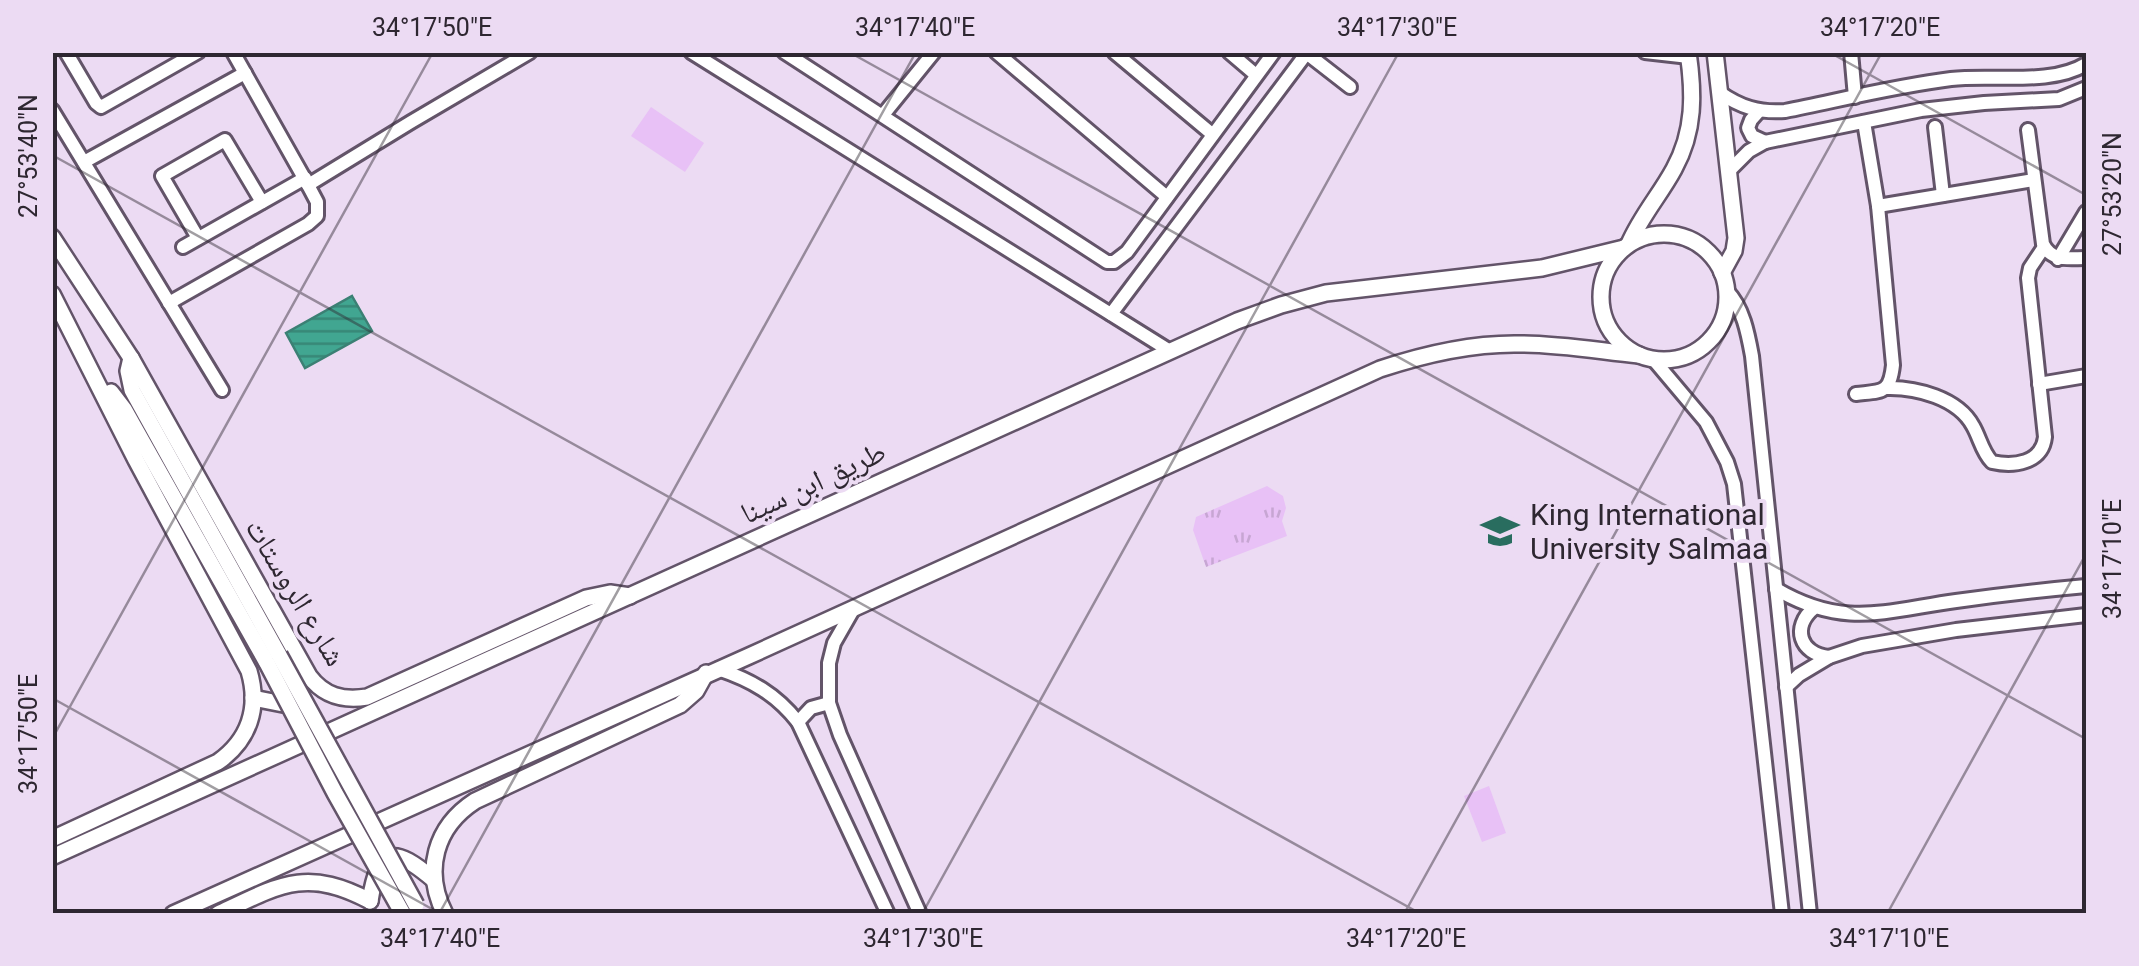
<svg xmlns="http://www.w3.org/2000/svg" width="2139" height="966" font-family="Roboto,'Noto Naskh Arabic',sans-serif">
<defs>
<pattern id="grass-tufts" width="24" height="20" patternUnits="userSpaceOnUse" patternTransform="scale(2.5)"><rect width="24" height="20" fill="#e8c1f6"/><path d="M3 7l-1-3M5 7V3M7 7l1-3M15 17l-1-3M17 17v-4M19 17l1-3" fill="none" stroke="#c7a6d3"/></pattern>
<pattern id="water-rules" width="6" height="5" patternUnits="userSpaceOnUse" patternTransform="scale(2.5)"><rect width="6" height="5" fill="#41a691"/><path d="M0 2.5h6" fill="none" stroke="#378777"/></pattern>
</defs>
<rect width="100%" height="100%" fill="#ecdbf3"/>
<path fill="url(#grass-tufts)" d="M1267 486 1283 496 1286 508 1282 521 1287 536 1206 567 1193 530 1196 517Z"/>
<g fill="#e8c1f6">
<path d="M651 107 704 143 685 172 631 136Z"/>
<path d="M1489 786 1506 833 1482 842 1464 796Z"/>
</g>
<path fill="url(#water-rules)" stroke="#3b8074" stroke-width="2.5" d="M352 296 372 331 305 368 286 333Z"/>
<g fill="none" stroke-linecap="round" stroke-linejoin="round">
<g stroke="#635469" stroke-width="18">
<g id="minor">
<path d="M66 52 96 103 101 107 198 52"/>
<path d="M691 52 1170 351"/>
<path d="M784 52 1107 262H1114L1127 252 1274 52"/>
<path d="M996 52 1167 197"/>
<path d="M1114 52 1212 134"/>
<path d="M1229 52 1256 75"/>
<path d="M1305 52 1350 87"/>
<path d="M1645 52 1689 57"/>
<path d="M1851 52 1855 97"/>
<path d="M1719 92C1740 107 1759 113 1785 111 1840 100 1895 86 1951 79 1994 74 2050 86 2086 64"/>
<path d="M52 110 222 390"/>
<path d="M1759 111 1751 120 1748 128 1752 136 1765 142"/>
<path d="M883 115 934 52"/>
<path d="M1935 127 1943 195"/>
<path d="M2028 130 2043 244C2052 262 2068 258 2086 258"/>
<path d="M84 162 245 73"/>
<path d="M1728 172 1749 151 1765 142 1921 110 1984 103 2059 99 2086 88"/>
<path d="M308 185 411 122 530 52"/>
<path d="M1878 206 2034 180"/>
<path d="M198 238 162 176 225 140 262 202"/>
<path d="M183 247 305 178"/>
<path d="M2058 259 2086 212"/>
<path d="M1727 291C1743 307 1748 334 1752 356L1810 914"/>
<path d="M169 303 308 224 317 216V202L308 185 233 52"/>
<path d="M1111 314 1306 54"/>
<path d="M1653 359 1706 422 1727 462 1734 484 1782 914"/>
<path d="M2039 384 2086 376"/>
<path d="M1886 388C1916 387 1958 398 1973 426 1980 438 1982 452 1992 462 2014 467 2042 463 2045 437L2028 278 2030 268 2044 247"/>
<path d="M1856 394C1882 391 1890 394 1893 365L1878 206 1864 122"/>
<path d="M1776 589C1844 629 1884 611 1956 601 1999 595 2043 590 2086 586"/>
<path d="M854 608 834 643 829 663V703L840 735 920 914"/>
<path d="M1814 608C1791 627 1800 654 1829 657"/>
<path d="M718 669C751 680 776 694 798 722L888 914"/>
<path d="M1786 687 1799 675 1829 657 1862 646 1956 630 2086 615"/>
<path d="M798 722 811 708 829 703"/>
</g>
</g>
<g stroke="#635469" stroke-width="20">
<g id="major">
<path d="M1715 52 1736 238 1734 251 1722 273"/>
<circle cx="1664" cy="297" r="63"/>
<path d="M52 237 131 358 309 676C324 696 343 701 367 697L586 598 610 593 630 596"/>
<path d="M1629 244C1641 216 1660 195 1674 169 1695 131 1694 93 1688 52"/>
<path d="M52 294 136 460 249 671C260 708 249 740 218 762L52 839"/>
<path d="M131 358 128 371 132 390 279 655"/>
<path d="M111 392 124 409 267 663"/>
<path d="M253 698 283 704 298 701"/>
<path d="M52 857 1237 321 1281 305 1326 293 1542 268 1624 248"/>
<path d="M370 901C379 846 394 846 434 880"/>
<path d="M173 914 749 656 1380 369C1425 354 1472 343 1520 344 1560 344 1599 351 1639 355"/>
<path d="M218 914C279 885 306 867 370 901"/>
<path d="M445 914C423 871 435 827 475 801L680 705 696 691 706 673"/>
</g>
</g>
<use href="#minor" stroke="#fff" stroke-width="12"/>
<use href="#major" stroke="#fff" stroke-width="15"/>
<g stroke="#635469" stroke-width="20" stroke-linecap="butt">
<g id="major-bridge">
<path d="M279 655 416 905"/>
<path d="M267 663 335 793 403 914"/>
</g>
</g>
<use href="#major-bridge" stroke="#fff" stroke-width="15"/>
</g>
<path fill="none" stroke="#2e2731" stroke-width="2.5" stroke-opacity="0.45" d="M849 52 2086 739M1829 52 2086 195M52 155 1421 914M52 698 441 914M52 739 433 52M439 914 916 52M922 914 1399 52M1404 914 1882 52M1887 914 2086 554"/>
<defs>
<g id="university-bare" transform="scale(3)"><path d="M0-5L7-2L0 1L-7-2ZM-4 1L0 2.5L4 1V4Q0 6-4 4Z" fill="#296d5f" stroke="#ecdbf3" stroke-width="2.5" paint-order="stroke"/></g>
</defs>
<g fill-rule="evenodd">
<use href="#university-bare" x="1500" y="531"/>
</g>
<g text-anchor="middle" dominant-baseline="central" stroke-width="8" stroke-linejoin="round" paint-order="stroke">
<g font-size="30" fill="#2e2731" stroke="#ecdbf3">
<text transform="translate(813 482) rotate(-25)">طريق ابن سينا</text>
<text transform="translate(296 592) rotate(59)">شارع الروستات</text>
</g>
<g font-size="30" fill="#2e2731" stroke="#ecdbf3" text-anchor="start">
<text x="1530" y="514">King International<tspan x="1530" dy="34">University Salmaa</tspan></text>
</g>
</g>
<rect width="2139" height="966" fill="none" stroke="#ecdbf3" stroke-width="110"/>
<rect x="55" y="55" width="2029" height="856" fill="none" stroke="#2e2731" stroke-width="4"/>
<g font-size="25" text-anchor="middle" fill="#2e2731">
<text x="432" y="36">34°17'50"E</text>
<text x="915" y="36">34°17'40"E</text>
<text x="1397" y="36">34°17'30"E</text>
<text x="1880" y="36">34°17'20"E</text>
<text transform="translate(28 156) rotate(-90)" y="9">27°53'40"N</text>
<text transform="translate(2112 194) rotate(-90)" y="9">27°53'20"N</text>
<text transform="translate(2112 559) rotate(-90)" y="9">34°17'10"E</text>
<text transform="translate(28 734) rotate(-90)" y="9">34°17'50"E</text>
<text x="440" y="947">34°17'40"E</text>
<text x="923" y="947">34°17'30"E</text>
<text x="1406" y="947">34°17'20"E</text>
<text x="1889" y="947">34°17'10"E</text>
</g>
</svg>
